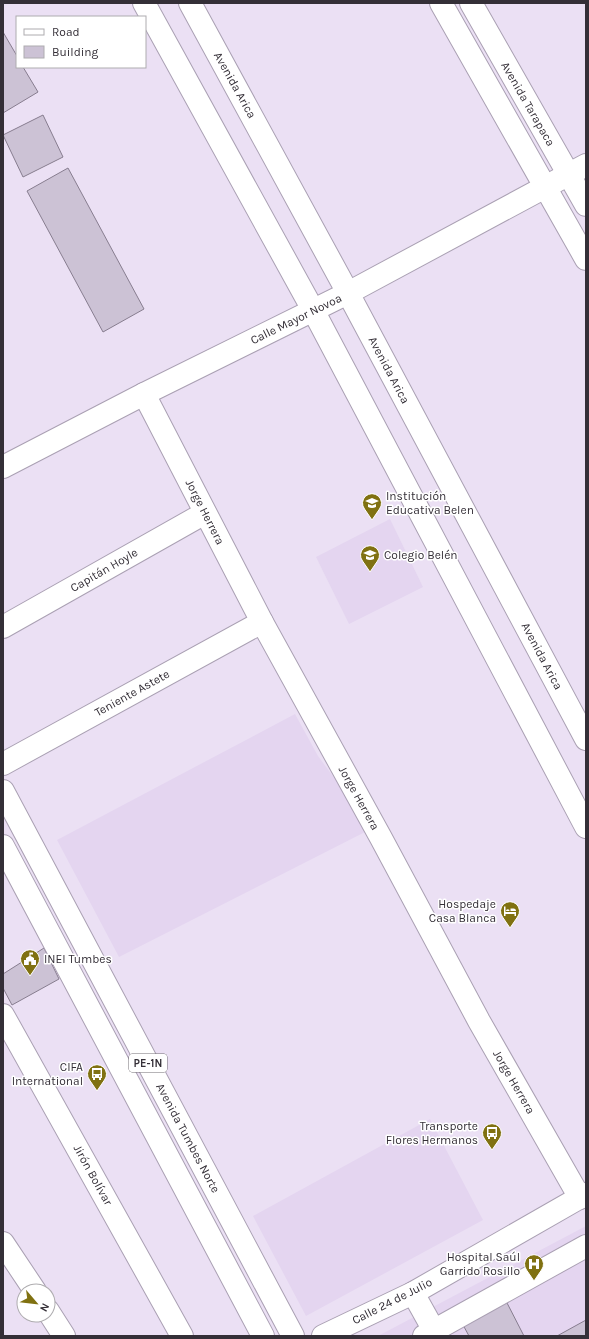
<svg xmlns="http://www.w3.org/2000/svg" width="589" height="1339" font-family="Karla,sans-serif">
<rect width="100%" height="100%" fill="#ebe0f4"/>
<g fill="#e4d5f0">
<path d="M390 519 423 587 349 624 316 557Z"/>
<path d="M295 714 318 756 352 802 367 831 119 957 57 840Z"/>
<path d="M430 1119 483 1220 306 1316 253 1216Z"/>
<path d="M586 1226V1336H378Z"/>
</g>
<g fill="#ccc2d5" stroke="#877d8f">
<path d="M3 32 17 56V67H23L38 92 3 113Z"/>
<path d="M43 115 63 157 23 177 3 135Z"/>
<path d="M68 168 144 309 103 332 27 191Z"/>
<path d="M44 948 59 979 12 1005 3 988V974Z"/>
<path d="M505 1299 524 1336H469L462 1323Z"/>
<path d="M586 1320V1336H557Z"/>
</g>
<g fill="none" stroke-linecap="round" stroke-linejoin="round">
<g stroke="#aaa0b3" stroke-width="24">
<g id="minor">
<path d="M144 3 313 310 586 827"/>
<path d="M190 3 348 293 586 739"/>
<path d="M441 3 586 259"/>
<path d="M471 3 586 205"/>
<path d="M144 394 262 622 381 838 479 1021 580 1198"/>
<path d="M3 467 144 394 348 293 586 165"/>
<path d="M3 627 205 513"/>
<path d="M3 764 262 622"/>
<path d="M3 1015 182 1336"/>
<path d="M3 1243 35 1291"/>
<path d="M413 1293 437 1336"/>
<path d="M48 1311 64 1336"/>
<path d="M323 1336 413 1293 586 1194"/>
<path d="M424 1336 586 1246"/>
</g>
</g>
<g stroke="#aaa0b3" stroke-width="24">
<g id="highway">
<path d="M3 791 293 1336"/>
<path d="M3 846 263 1336"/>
</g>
</g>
<use href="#minor" stroke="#fff" stroke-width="22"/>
<use href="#highway" stroke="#fff" stroke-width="22"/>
</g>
<defs>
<g id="school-pin" transform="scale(1)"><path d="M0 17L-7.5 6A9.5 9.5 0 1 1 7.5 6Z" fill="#807111" stroke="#fff"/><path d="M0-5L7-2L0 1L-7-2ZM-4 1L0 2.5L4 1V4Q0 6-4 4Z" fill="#fff"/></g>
<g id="hotel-pin" transform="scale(1)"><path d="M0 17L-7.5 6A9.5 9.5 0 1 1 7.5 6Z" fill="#807111" stroke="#fff"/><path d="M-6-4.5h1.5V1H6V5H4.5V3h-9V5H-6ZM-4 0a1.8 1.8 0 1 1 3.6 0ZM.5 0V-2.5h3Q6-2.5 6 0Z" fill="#fff"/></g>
<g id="civic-pin" transform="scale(1)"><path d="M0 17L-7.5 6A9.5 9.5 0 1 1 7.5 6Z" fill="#807111" stroke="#fff"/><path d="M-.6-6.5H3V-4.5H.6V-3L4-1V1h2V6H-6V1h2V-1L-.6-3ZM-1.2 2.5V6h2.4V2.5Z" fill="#fff"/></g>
<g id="bus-pin" transform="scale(1)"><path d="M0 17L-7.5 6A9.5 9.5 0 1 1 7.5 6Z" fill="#807111" stroke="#fff"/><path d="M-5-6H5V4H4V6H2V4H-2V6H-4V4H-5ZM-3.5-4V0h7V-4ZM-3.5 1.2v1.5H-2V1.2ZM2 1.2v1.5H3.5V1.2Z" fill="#fff"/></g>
<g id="hospital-pin" transform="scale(1)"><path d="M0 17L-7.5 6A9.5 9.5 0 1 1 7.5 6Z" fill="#807111" stroke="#fff"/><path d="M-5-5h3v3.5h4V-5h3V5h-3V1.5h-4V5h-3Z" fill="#fff"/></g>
</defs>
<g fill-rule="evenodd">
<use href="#school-pin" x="372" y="503"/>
<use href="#school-pin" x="370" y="555"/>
<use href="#hotel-pin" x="510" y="911"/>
<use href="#civic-pin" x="30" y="959"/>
<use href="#bus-pin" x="97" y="1074"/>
<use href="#bus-pin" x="492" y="1133"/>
<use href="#hospital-pin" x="534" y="1264"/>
</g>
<g text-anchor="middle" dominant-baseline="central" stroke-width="3" stroke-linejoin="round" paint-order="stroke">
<rect fill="#fff" stroke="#716d73" stroke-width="1" x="129" y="1054" width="38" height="18" rx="3"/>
<g font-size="11" font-weight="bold" fill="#342f37">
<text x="148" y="1063">PE-1N</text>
</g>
<g font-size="12" fill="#342f37" stroke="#fff">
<text transform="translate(235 85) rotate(61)">Avenida Arica</text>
<text transform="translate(528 104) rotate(60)">Avenida Tarapaca</text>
<text transform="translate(296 319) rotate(-26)">Calle Mayor Novoa</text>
<text transform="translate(389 370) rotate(62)">Avenida Arica</text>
<text transform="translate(205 512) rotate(63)">Jorge Herrera</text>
<text transform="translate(104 570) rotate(-30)">Capitán Hoyle</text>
<text transform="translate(542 656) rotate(62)">Avenida Arica</text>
<text transform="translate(132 693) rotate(-29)">Teniente Astete</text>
<text transform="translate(359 798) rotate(61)">Jorge Herrera</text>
<text transform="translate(514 1082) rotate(60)">Jorge Herrera</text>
<text transform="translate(188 1138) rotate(62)">Avenida Tumbes Norte</text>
<text transform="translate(93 1175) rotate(61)">Jirón Bolívar</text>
<text transform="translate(392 1301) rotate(-27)">Calle 24 de Julio</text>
</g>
<g font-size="12" fill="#342f37" stroke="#fff" text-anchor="end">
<text x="386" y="496" text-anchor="start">Institución<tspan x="386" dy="14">Educativa Belen</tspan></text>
<text x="384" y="555" text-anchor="start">Colegio Belén</text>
<text x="496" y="904">Hospedaje<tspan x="496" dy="14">Casa Blanca</tspan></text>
<text x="44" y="959" text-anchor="start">INEI Tumbes</text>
<text x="83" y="1067">CIFA<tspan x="83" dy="14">International</tspan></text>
<text x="478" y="1126">Transporte<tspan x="478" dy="14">Flores Hermanos</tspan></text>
<text x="520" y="1257">Hospital Saúl<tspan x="520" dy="14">Garrido Rosillo</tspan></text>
</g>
</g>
<rect width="589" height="1339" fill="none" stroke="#342f37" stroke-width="8"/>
<rect x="16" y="16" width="130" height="52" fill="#ffffff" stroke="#aeacaf"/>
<rect x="24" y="29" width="20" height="6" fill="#ffffff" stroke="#aeacaf"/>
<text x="52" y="36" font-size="12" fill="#342f37">Road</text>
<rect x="24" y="46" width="20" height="12" fill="#ccc2d5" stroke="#aeacaf"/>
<text x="52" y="56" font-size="12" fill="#342f37">Building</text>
<g transform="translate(36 1303) rotate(118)"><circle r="19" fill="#ffffff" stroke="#aeacaf"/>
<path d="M0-3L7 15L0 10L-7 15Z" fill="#807111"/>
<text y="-6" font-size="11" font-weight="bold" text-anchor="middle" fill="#342f37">N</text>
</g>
</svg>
